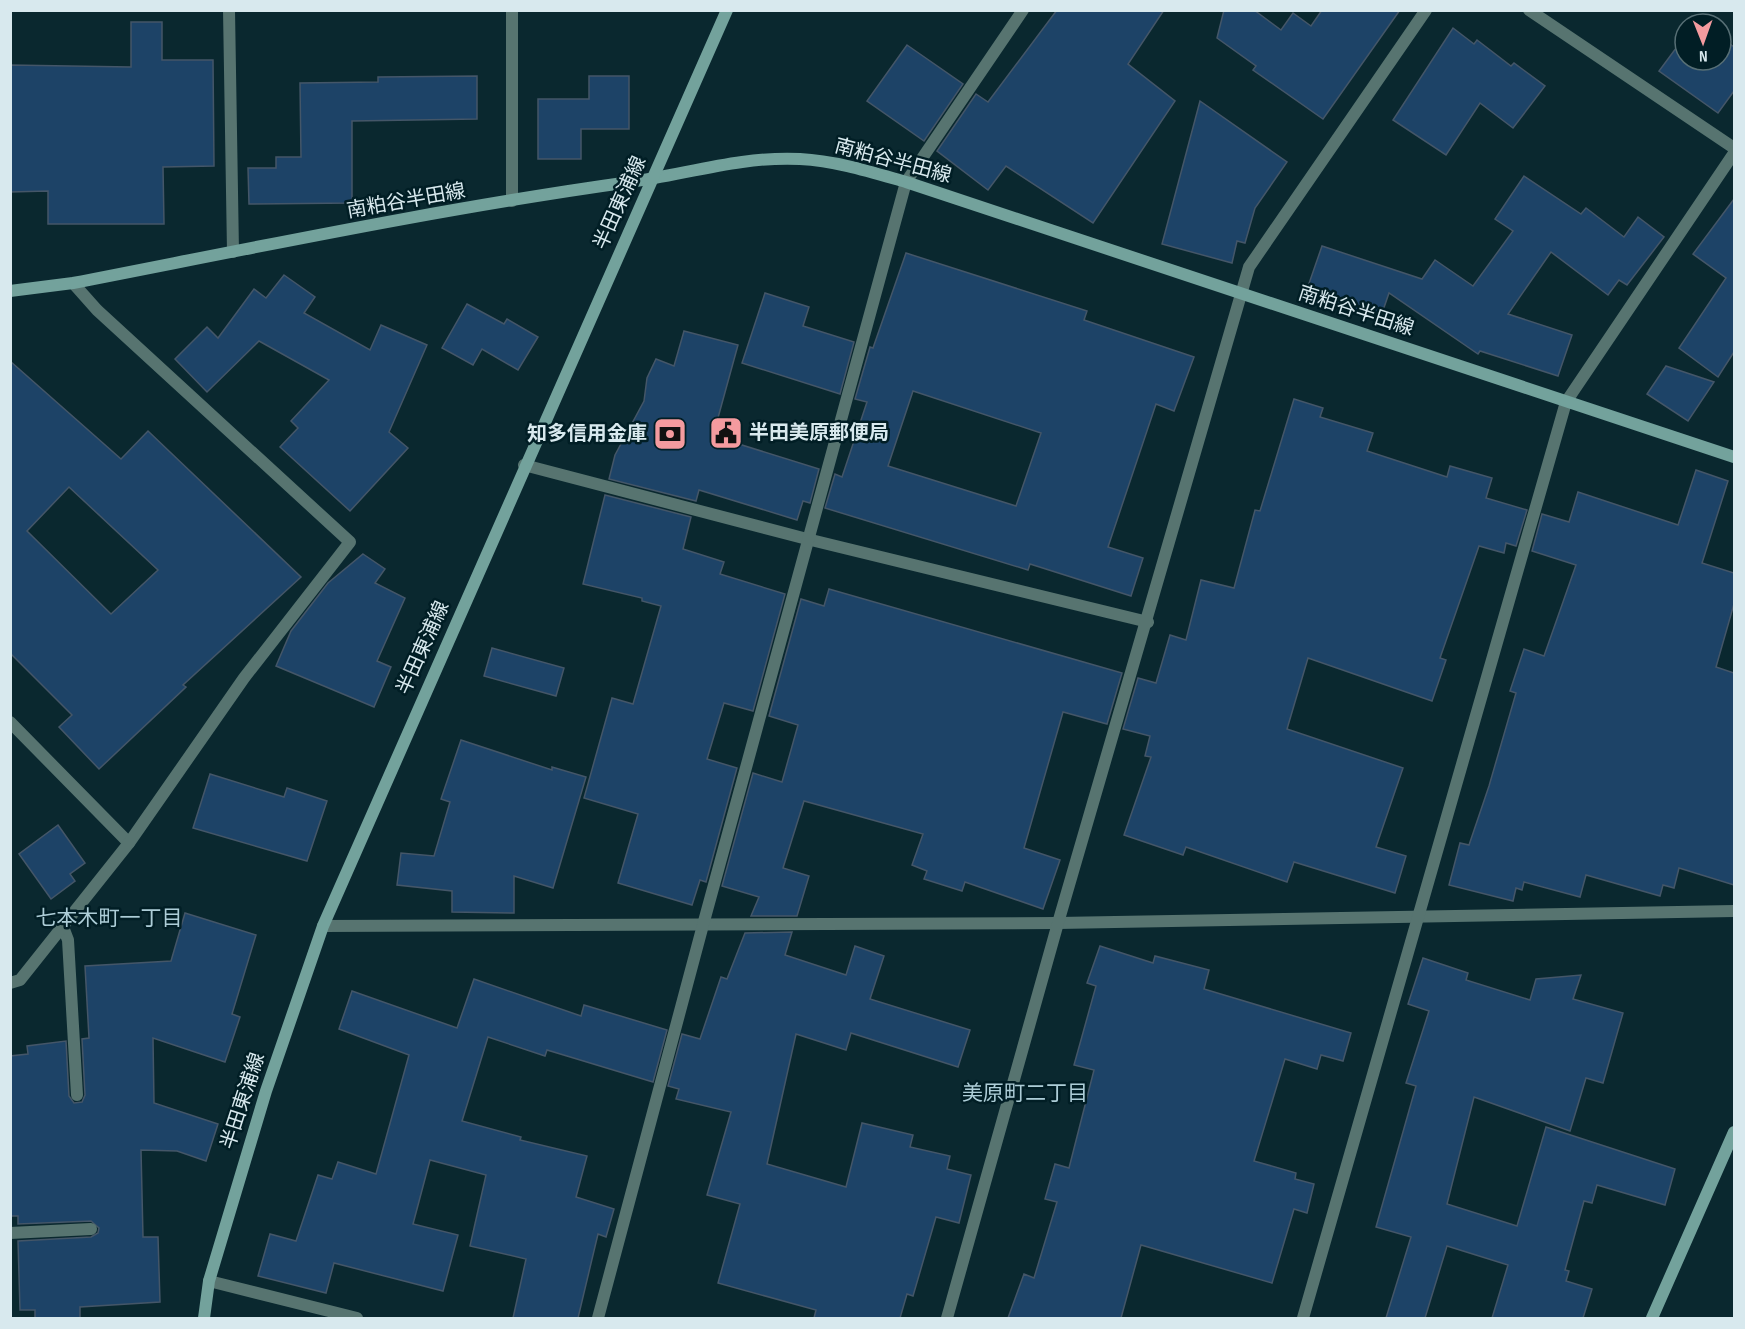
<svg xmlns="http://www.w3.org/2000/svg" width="1745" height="1329" font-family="'Sofia Sans Condensed','Noto Sans JP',sans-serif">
<rect width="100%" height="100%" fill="#0a282f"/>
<g fill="#1d4367" stroke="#445668" stroke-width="1.5" fill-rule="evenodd">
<path d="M1057 10H1164L1128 64 1175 101 1093 223 1006 166 988 190 937 151 976 94 988 102Z"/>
<path d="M1224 10H1254L1281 30 1293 13 1311 26 1322 10H1400L1323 119 1253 70 1256 66 1217 38Z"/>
<path d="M131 22H162V60H213L214 166 163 167 164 224H48V191L10 192V65L131 67Z"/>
<path d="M1453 28 1474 44 1477 40 1511 66 1514 63 1545 86 1513 128 1480 103 1446 155 1393 120Z"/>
<path d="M1685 36V60H1721V37L1734 47V91L1718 113 1659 71Z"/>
<path d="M907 45 963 84 924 141 867 101Z"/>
<path d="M477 76V119L352 121V203L249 204 248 168H276V157H301L300 83 378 82V77Z"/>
<path d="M589 76H629V129H581V159H538V99H589Z"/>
<path d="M1200 101 1287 162 1255 208 1245 243 1237 241 1232 263 1162 244Z"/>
<path d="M1524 176 1581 214 1586 208 1624 237 1638 217 1664 237 1627 285 1619 280 1608 295 1551 252 1508 314 1572 335 1558 376 1480 351 1478 354 1389 293 1379 322 1305 295 1322 246 1422 279 1435 260 1473 286 1513 231 1495 219Z"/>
<path d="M1734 199V352L1718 377 1679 348 1726 278 1693 254Z"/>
<path d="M906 253 1087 311 1084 320 1194 357 1174 411 1156 404 1108 547 1143 558 1131 596 1030 564 1028 570 825 508 835 474 842 477 867 402 855 399 870 347 873 348ZM913 391 1041 433 1016 506 888 466Z"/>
<path d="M284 275 315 297 304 313 370 350 381 325 427 345 389 432 408 448 350 511 280 447 298 428 291 421 329 380 259 341 207 392 175 359 207 327 218 338 254 289 266 298Z"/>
<path d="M765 293 809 307 803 326 854 342 840 394 742 363Z"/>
<path d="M467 304 504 324 507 319 538 337 518 370 482 349 473 365 442 348Z"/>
<path d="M684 331 738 345 713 436 819 469 810 503 803 501 797 520 699 490 696 501 609 479 615 455 644 401 647 378 656 359 674 366Z"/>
<path d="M10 361 121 459 148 431 301 577 183 685 186 687 99 769 59 727 72 715 10 653ZM69 487 158 570 111 614 27 531Z"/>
<path d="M1666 366 1714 382 1688 421 1647 394Z"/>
<path d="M1294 399 1323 408 1320 417 1373 433 1367 451 1447 477 1450 466 1492 478 1486 498 1527 510 1516 546 1506 543 1504 553 1479 546 1440 658 1446 660 1432 701 1308 658 1287 729 1403 768 1376 847 1406 856 1395 893 1294 862 1287 882 1186 847 1183 855 1124 835 1151 757 1145 756 1150 736 1123 729 1138 678 1156 683 1170 635 1186 640 1201 580 1234 588 1255 510 1260 511Z"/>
<path d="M1696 470 1728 481 1702 563 1734 573V604L1716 667 1734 673V885L1679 868 1674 888 1663 885 1660 896 1586 875 1580 897 1524 882 1522 890 1516 888 1513 901 1449 885 1460 843 1469 845 1489 786 1516 693 1510 691 1524 649 1544 656 1576 565 1532 551 1542 514 1569 522 1578 492 1678 525Z"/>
<path d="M605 495 691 517 683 549 724 562 720 574 785 594 753 711 724 703 707 759 737 768 706 882 700 880 692 905 618 883 638 814 584 798 612 698 633 704 661 606 642 601V598L583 584Z"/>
<path d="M363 554 385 569 375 583 405 598 377 661 391 667 374 707 276 666 291 631 328 583Z"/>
<path d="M829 589 1122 673 1107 724 1063 712 1024 848 1060 860 1043 909 965 882 962 891 924 879 927 871 912 865 923 834 804 801 783 868 809 876 797 916H751L759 897 722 886 753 773 782 782 798 725 769 716 801 599 824 606Z"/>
<path d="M492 648 564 668 556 696 484 676Z"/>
<path d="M461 740 552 770V767L586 777 553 888 514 876V913L452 912V891L397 885 401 853 434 856 450 802 441 799Z"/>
<path d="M210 774 284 797 287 788 327 801 307 861 193 828Z"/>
<path d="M58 825 85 863 70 874 75 881 51 899 19 854Z"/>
<path d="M185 913 256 935 232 1014 240 1017 225 1062 153 1038 154 1103 218 1124 206 1161 177 1151 141 1150 143 1237H158L160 1302 80 1307V1318H35V1310H20L18 1241 91 1237 98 1233 99 1228 91 1221 18 1224V1216H10V1056L28 1054 27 1046 66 1041 69 1096 74 1103 82 1102 85 1095 82 1039 89 1038 85 966 171 961Z"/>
<path d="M792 932 785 955 846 975 855 946 884 956 870 999 970 1030 958 1067 851 1033 846 1050 796 1034 767 1164 846 1187 862 1123 913 1135 910 1147 950 1156 947 1169 971 1175 959 1223 936 1217 913 1296 907 1294 900 1318H814L816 1310 718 1283 740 1204 707 1195 731 1112 676 1099 679 1089 668 1086 682 1034 700 1039 721 977 727 979 745 933Z"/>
<path d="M1100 946 1153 963 1155 956 1209 970 1204 989 1351 1033 1343 1061 1321 1055 1317 1069 1285 1059 1254 1161 1296 1173 1295 1179 1314 1184 1307 1213 1294 1209 1272 1283 1141 1245 1121 1318H1008L1024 1274 1034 1278 1057 1202 1045 1199 1055 1164 1069 1168 1094 1070 1074 1065 1096 986 1087 983Z"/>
<path d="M1423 958 1468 973 1466 980 1530 1000 1536 979 1581 975 1573 999 1623 1013 1603 1083 1586 1078 1570 1131 1474 1097 1447 1204 1517 1226 1546 1127 1675 1169 1665 1205 1597 1185 1592 1203 1584 1201 1565 1270 1569 1271 1566 1281 1592 1289 1583 1318H1492L1508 1265 1447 1246 1425 1318H1386L1411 1237 1376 1227 1416 1086 1406 1083 1429 1011 1408 1004Z"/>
<path d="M474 979 581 1016 584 1005 667 1030 653 1082 547 1050 545 1056 488 1037 462 1121 521 1137 520 1140 587 1156 576 1197 614 1209 606 1237 598 1234 578 1318H513L526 1259 470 1246 486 1175 430 1160 413 1224 458 1235 443 1291 334 1263 326 1293 258 1276 270 1234 296 1241 318 1175 332 1179 338 1162 376 1174 409 1055 339 1029 352 991 457 1028Z"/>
</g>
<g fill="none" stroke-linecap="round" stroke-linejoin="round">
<g stroke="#577470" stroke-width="12">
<path d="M229 10 233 252"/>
<path d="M512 10V201"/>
<path d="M1529 10 1734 148"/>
<path d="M524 465 807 539 1148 622"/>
<path d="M10 722 129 843"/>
<path d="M323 926 1058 923 1734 911"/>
<path d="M63 927 68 940 77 1095"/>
<path d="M10 983 20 980 129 843 244 678 350 542 97 310 73 283"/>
<path d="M10 1233 91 1229"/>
<path d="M209 1281 357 1318"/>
<path d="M598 1318 703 925 906 182 1023 10"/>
<path d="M947 1318 1058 923 1249 267 1426 10"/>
<path d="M1303 1318 1566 402 1734 153"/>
</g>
<g stroke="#73a29c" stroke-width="12">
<path d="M10 291 73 283C258 247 443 208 630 182 687 174 742 156 800 159 837 161 871 172 906 182L1734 457"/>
<path d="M204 1318 209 1281 266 1091 323 926 727 10"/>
<path d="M1652 1318 1734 1132"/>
</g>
</g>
<defs>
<g id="civic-square" transform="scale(1.725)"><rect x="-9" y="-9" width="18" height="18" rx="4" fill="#f49b9f" stroke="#011e25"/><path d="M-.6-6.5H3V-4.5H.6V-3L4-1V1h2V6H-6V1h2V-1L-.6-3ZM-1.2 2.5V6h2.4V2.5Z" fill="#111"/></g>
<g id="bank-square" transform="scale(1.725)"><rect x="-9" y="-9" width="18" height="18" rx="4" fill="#f49b9f" stroke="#011e25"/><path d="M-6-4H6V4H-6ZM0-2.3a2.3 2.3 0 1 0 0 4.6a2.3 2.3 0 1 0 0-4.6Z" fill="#111"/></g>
</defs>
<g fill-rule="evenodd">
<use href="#civic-square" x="726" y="433"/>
<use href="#bank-square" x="670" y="434"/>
</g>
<g text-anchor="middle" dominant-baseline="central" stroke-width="5" stroke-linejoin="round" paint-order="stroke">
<g font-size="20" fill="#d8e9ee" stroke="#011e25">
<text transform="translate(893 161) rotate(15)">南粕谷半田線</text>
<text transform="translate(406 201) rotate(-10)">南粕谷半田線</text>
<text transform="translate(620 203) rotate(-66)">半田東浦線</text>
<text transform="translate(1356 311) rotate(18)">南粕谷半田線</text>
<text transform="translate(423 648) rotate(-66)">半田東浦線</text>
<text transform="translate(243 1101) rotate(-72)">半田東浦線</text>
</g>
<g font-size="20" font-weight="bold" fill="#d8e9ee" stroke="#011e25" text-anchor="start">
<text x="749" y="433">半田美原郵便局</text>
<text x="647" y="434" text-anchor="end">知多信用金庫</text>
</g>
<g font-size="21" fill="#adcdd7" stroke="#011e25">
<text x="109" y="918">七本木町一丁目</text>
<text x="1025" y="1093">美原町二丁目</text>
</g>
</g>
<rect width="1745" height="1329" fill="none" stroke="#d8e9ee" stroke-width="24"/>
<g transform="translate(1703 42) rotate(179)"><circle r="28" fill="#011e25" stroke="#576f75" stroke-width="1.5"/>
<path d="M0-4.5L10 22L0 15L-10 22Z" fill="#f49b9f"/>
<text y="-9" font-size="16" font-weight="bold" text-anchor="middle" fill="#d8e9ee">N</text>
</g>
</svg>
